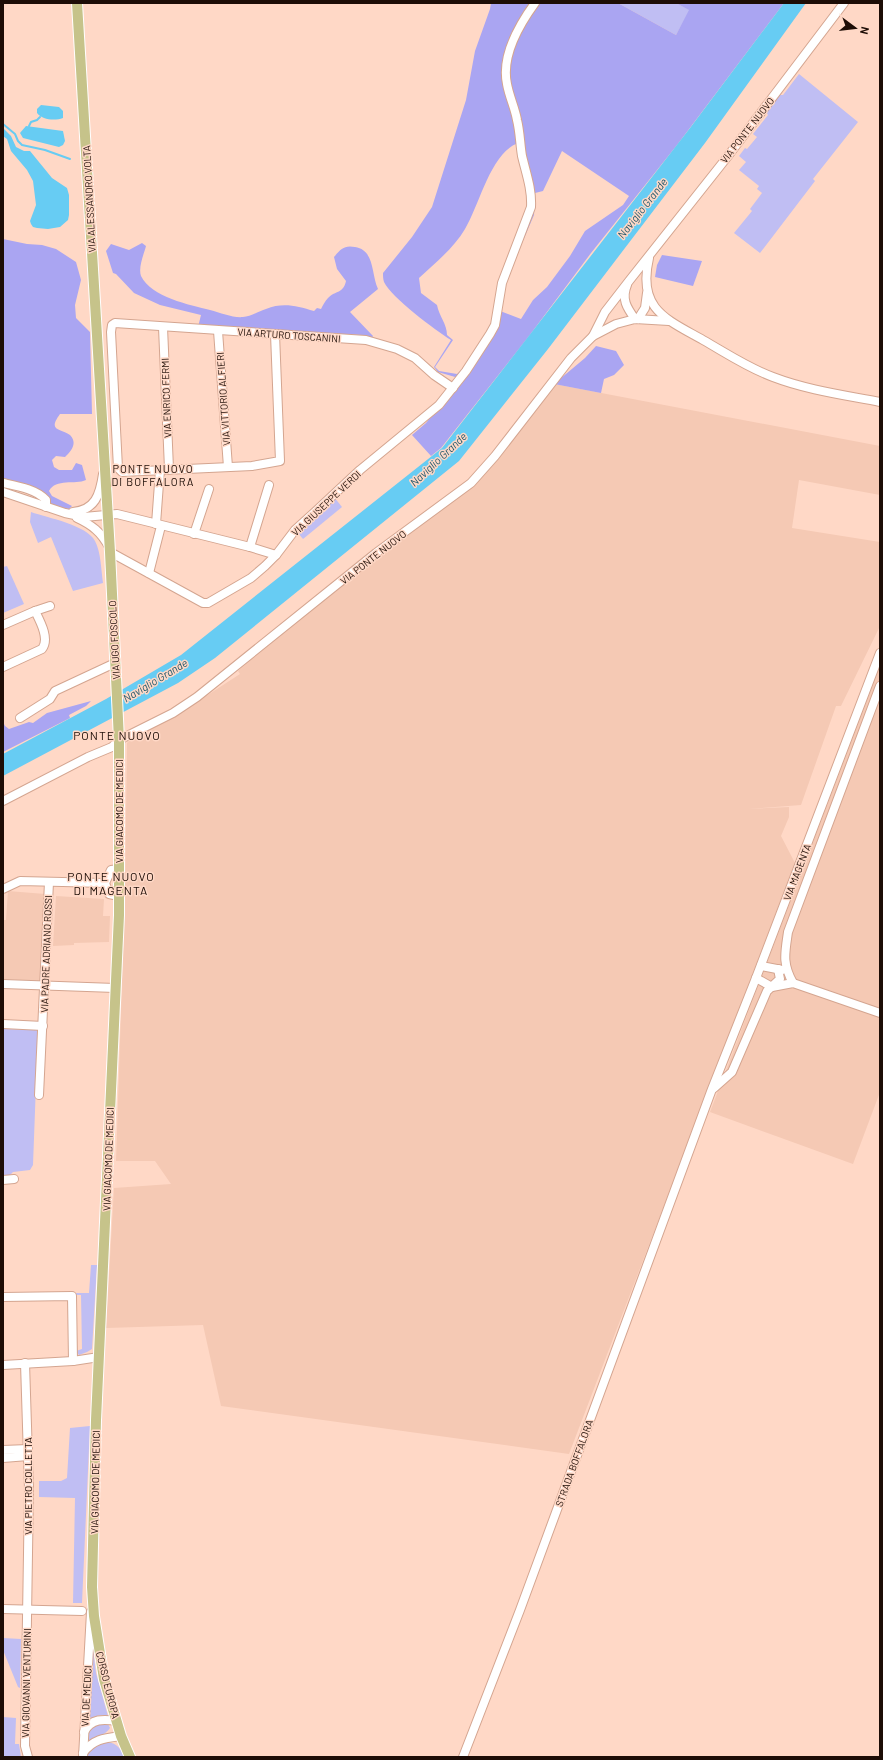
<svg xmlns="http://www.w3.org/2000/svg" width="883" height="1760" font-family="Barlow,sans-serif">
<rect width="100%" height="100%" fill="#ffd8c6"/>
<g fill="#f5c9b4">
<path d="M554 384 880 446V495L799 480 792 528 880 542V626L841 706H836L801 805 748 809 789 807V817L781 836 795 863 569 1454 221 1406 203 1325 106 1328 114 1188 171 1184 155 1161H116L125 890 127 743 129 741 200 700 240 674 238 671 278 636 382 553 474 483Z"/>
<path d="M880 667V1092L853 1164 710 1112Z"/>
<path d="M8 891 45 894 42 981 3 979V920H6Z"/>
<path d="M56 896 104 899 103 916H110L109 942 74 943V945L53 946Z"/>
</g>
<g fill="#c0bef3">
<path d="M618 3H676L690 10 676 35Z"/>
<path d="M799 74 858 122 813 179 815 181 760 253 734 233 752 211 750 209 762 193 757 189 759 186 739 170 746 162 739 156 745 148 747 149 757 137 753 134 768 115 766 112 779 95H783Z"/>
<path d="M334 497 342 507 303 539 298 533 311 518Z"/>
<path d="M31 512C48 518 87 525 95 541 101 552 101 570 103 583L73 591 51 537 38 543 30 522Z"/>
<path d="M7 566 24 604 3 613V567Z"/>
<path d="M3 1029 38 1030 33 1165 30 1170 13 1172 10 1175 3 1176Z"/>
<path d="M91 1265H97L92 1349 87 1352 79 1355 76 1351 82 1349 81 1295H76V1293H89Z"/>
<path d="M90 1426 82 1603H73L75 1498 39 1497V1481H61L67 1478 70 1428Z"/>
<path d="M91 1633 96 1673 108 1716C100 1714 92 1716 86 1722Z"/>
<path d="M3 1638 21 1639 20 1688 18 1687 3 1650Z"/>
<path d="M3 1717 16 1718 15 1744H19L21 1757H3Z"/>
<path d="M97 1723 108 1724 110 1728C105 1736 93 1737 86 1744 87 1735 89 1729 97 1723Z"/>
<path d="M103 1742C115 1742 120 1746 124 1757H87C89 1749 96 1745 103 1742Z"/>
</g>
<g fill="#aaa5f2" fill-rule="evenodd">
<path d="M491 3H618L676 35 689 10 676 3H784L677 145 591 253 529 336 441 448 431 456 412 435 426 423 462 379 438 372 434 367 451 340C435 330 392 298 384 282 383 279 383 276 383 273L412 237 432 207 466 100 475 51 490 9ZM518 143 529 195 525 222 488 333 467 365 457 374 439 371 435 367 453 340 447 335C447 324 439 316 437 305L421 293 419 278C435 263 454 248 465 229 480 204 490 154 518 143ZM562 151 629 196 623 205 585 231 570 256 547 287 533 300 521 319 500 311 504 285 534 215 535 193 543 191Z"/>
<path d="M3 239 27 244 42 245 56 249 76 262 81 280 75 305 76 318 90 332 92 414H60C47 432 61 428 70 435 78 443 71 452 65 457L56 456 52 460 54 467 59 470H72L76 463 82 465 86 480C75 485 56 478 49 491L52 496 72 506 69 509 55 507 3 482Z"/>
<path d="M142 243 146 246C144 254 138 267 141 276 151 297 190 305 210 310 221 313 233 318 243 317 250 317 259 311 266 309 283 302 297 306 314 311L317 308 321 309C323 305 325 301 328 298 336 290 343 294 346 281L337 269 334 257C341 249 344 245 355 247 375 250 371 274 378 289L350 312 373 336 372 338 362 335 198 327 201 315 160 305 134 293 116 274 113 273 106 251 111 244 129 250Z"/>
<path d="M662 255 702 261 693 286 655 277 657 265Z"/>
<path d="M596 346 616 351 624 365 614 375 604 379 601 393 554 384 585 358Z"/>
<path d="M91 701 86 706 69 715 70 718 3 752V722L5 726 9 729 29 722 33 723 47 713Z"/>
</g>
<g fill="#67ccf3">
<path d="M784 3H806L705 143 548 349 459 461 215 658 178 683 3 776V754L106 699 181 655 442 448 690 128Z"/>
<path d="M41 105 59 107 63 111V118C55 121 42 120 37 113V109Z"/>
<path d="M26 126 63 131 65 141 63 145 59 147 23 138 20 133Z"/>
<path d="M3 128 11 136 16 147 24 151H30L52 178 67 188 69 195V215L68 220 60 227 48 229 37 228 33 227 31 224 30 221 36 205 33 181 27 170 11 151 7 139 3 136Z"/>
</g>
<g fill="none" stroke-linecap="round" stroke-linejoin="round">
<g stroke="#67ccf3" stroke-width="2">
<path d="M3 124 15 134 18 141 22 145 45 150 70 159"/>
<path d="M29 126 31 122 37 120 40 117"/>
</g>
<g stroke="#d4a590" stroke-width="10">
<g id="minor">
<path d="M649 258C637 309 666 319 703 340 726 353 748 368 773 377 807 390 844 395 880 402"/>
<path d="M627 285C621 299 627 308 635 319"/>
<path d="M638 319 645 308 647 293"/>
<path d="M163 327 169 469"/>
<path d="M218 331 228 467"/>
<path d="M275 334 280 461 252 466 122 472 118 468 111 332 112 325 115 323 366 340 397 349 415 358 434 375 453 388"/>
<path d="M593 336 605 312 629 281 728 156 844 3"/>
<path d="M3 483C17 486 36 489 46 500V507"/>
<path d="M3 492 65 513 84 517 117 514 250 547 276 555"/>
<path d="M73 512C95 510 100 495 103 474"/>
<path d="M77 518C92 525 101 532 109 547"/>
<path d="M156 524 160 470"/>
<path d="M194 534 209 489"/>
<path d="M250 547 269 485"/>
<path d="M110 552 203 603H208L251 578 265 566 276 555 295 530 316 511 360 470 439 405 466 371 490 334 495 325 502 283 531 207C532 189 526 173 522 156 520 144 520 132 517 120 515 108 509 96 507 84 501 56 519 25 535 3"/>
<path d="M149 573 161 526"/>
<path d="M3 625 35 611 50 606"/>
<path d="M3 667 42 649C50 639 40 621 35 611"/>
<path d="M20 718 50 699 55 691 115 663"/>
<path d="M3 801 88 757 112 747 119 740 173 713 197 697 376 553 471 483 495 456 571 358 593 336 616 324 635 319 669 321"/>
<path d="M3 889 20 881 105 883"/>
<path d="M119 896 109 894 105 883 111 870 119 869"/>
<path d="M761 966 782 970"/>
<path d="M756 978 772 987 793 983 880 1013"/>
<path d="M793 983C782 963 785 953 788 932L880 686"/>
<path d="M3 984 115 988"/>
<path d="M3 1024 43 1026"/>
<path d="M714 1088 732 1072 767 991 780 979 778 969"/>
<path d="M39 1095 49 882"/>
<path d="M3 1180 14 1179"/>
<path d="M3 1297 72 1296 73 1361"/>
<path d="M25 1363 29 1489 25 1746 28 1757"/>
<path d="M3 1365 73 1361 99 1357"/>
<path d="M3 1450 28 1449"/>
<path d="M3 1458 28 1456"/>
<path d="M3 1609 82 1611"/>
<path d="M84 1732C91 1718 104 1719 117 1721"/>
<path d="M83 1753C93 1739 105 1738 121 1736"/>
<path d="M83 1757 91 1612"/>
<path d="M463 1757 520 1610 712 1089 756 978 880 653"/>
</g>
</g>
<g stroke="#fff" stroke-width="12">
<path id="major" d="M77 3 110 552 119 740V915L96 1420 92 1587 94 1616 104 1679 121 1736 130 1757"/>
</g>
<use href="#minor" stroke="#fff" stroke-width="8"/>
<use href="#major" stroke="#c6c38a" stroke-width="10"/>
</g>
<g text-anchor="middle" dominant-baseline="central" stroke-width="3" stroke-linejoin="round" paint-order="stroke">
<g font-size="10" fill="#1d0d06" stroke="#ffd8c6">
<text transform="translate(747 130) rotate(-52)">VIA PONTE NUOVO</text>
<text transform="translate(89 199) rotate(-93)">VIA ALESSANDRO VOLTA</text>
<text transform="translate(289 335) rotate(4)">VIA ARTURO TOSCANINI</text>
<text transform="translate(166 398) rotate(-92)">VIA ENRICO FERMI</text>
<text transform="translate(223 399) rotate(-94)">VIA VITTORIO ALFIERI</text>
<text transform="translate(326 503) rotate(-43)">VIA GIUSEPPE VERDI</text>
<text transform="translate(373 557) rotate(-38)">VIA PONTE NUOVO</text>
<text transform="translate(114 640) rotate(-93)">VIA UGO FOSCOLO</text>
<text transform="translate(119 811) rotate(-90)">VIA GIACOMO DE MEDICI</text>
<text transform="translate(797 872) rotate(-69)">VIA MAGENTA</text>
<text transform="translate(46 954) rotate(-88)">VIA PADRE ADRIANO ROSSI</text>
<text transform="translate(108 1159) rotate(-88)">VIA GIACOMO DE MEDICI</text>
<text transform="translate(574 1463) rotate(-70)">STRADA BOFFALORA</text>
<text transform="translate(95 1482) rotate(-89)">VIA GIACOMO DE MEDICI</text>
<text transform="translate(28 1486) rotate(-90)">VIA PIETRO COLLETTA</text>
<text transform="translate(26 1683) rotate(-89)">VIA GIOVANNI VENTURINI</text>
<text transform="translate(108 1685) rotate(76)">CORSO EUROPA</text>
<text transform="translate(86 1696) rotate(-87)">VIA DE MEDICI</text>
</g>
<g font-size="11" font-style="italic" fill="#1f576c" stroke="#ffd8c6">
<text transform="translate(642 208) rotate(-52)">Naviglio Grande</text>
<text transform="translate(438 459) rotate(-43)">Naviglio Grande</text>
<text transform="translate(155 680) rotate(-31)">Naviglio Grande</text>
</g>
<g font-size="11" letter-spacing="1" fill="#1d0d06" stroke="#ffd8c6">
<text x="153" y="468">PONTE NUOVO<tspan x="153" dy="13">DI BOFFALORA</tspan></text>
</g>
<g font-size="12" letter-spacing="1" fill="#1d0d06" stroke="#ffd8c6">
<text x="117" y="735">PONTE NUOVO</text>
<text x="111" y="876">PONTE NUOVO<tspan x="111" dy="14">DI MAGENTA</tspan></text>
</g>
</g>
<rect width="883" height="1760" fill="none" stroke="#1d0d06" stroke-width="8"/>
<g transform="translate(855 28) rotate(105)" stroke="#ffd8c6" stroke-width="3" paint-order="stroke">
<path d="M0-3L7 15L0 10L-7 15Z" fill="#1d0d06"/>
<text y="-6" font-size="11" font-weight="bold" text-anchor="middle" fill="#1d0d06">N</text>
</g>
</svg>
